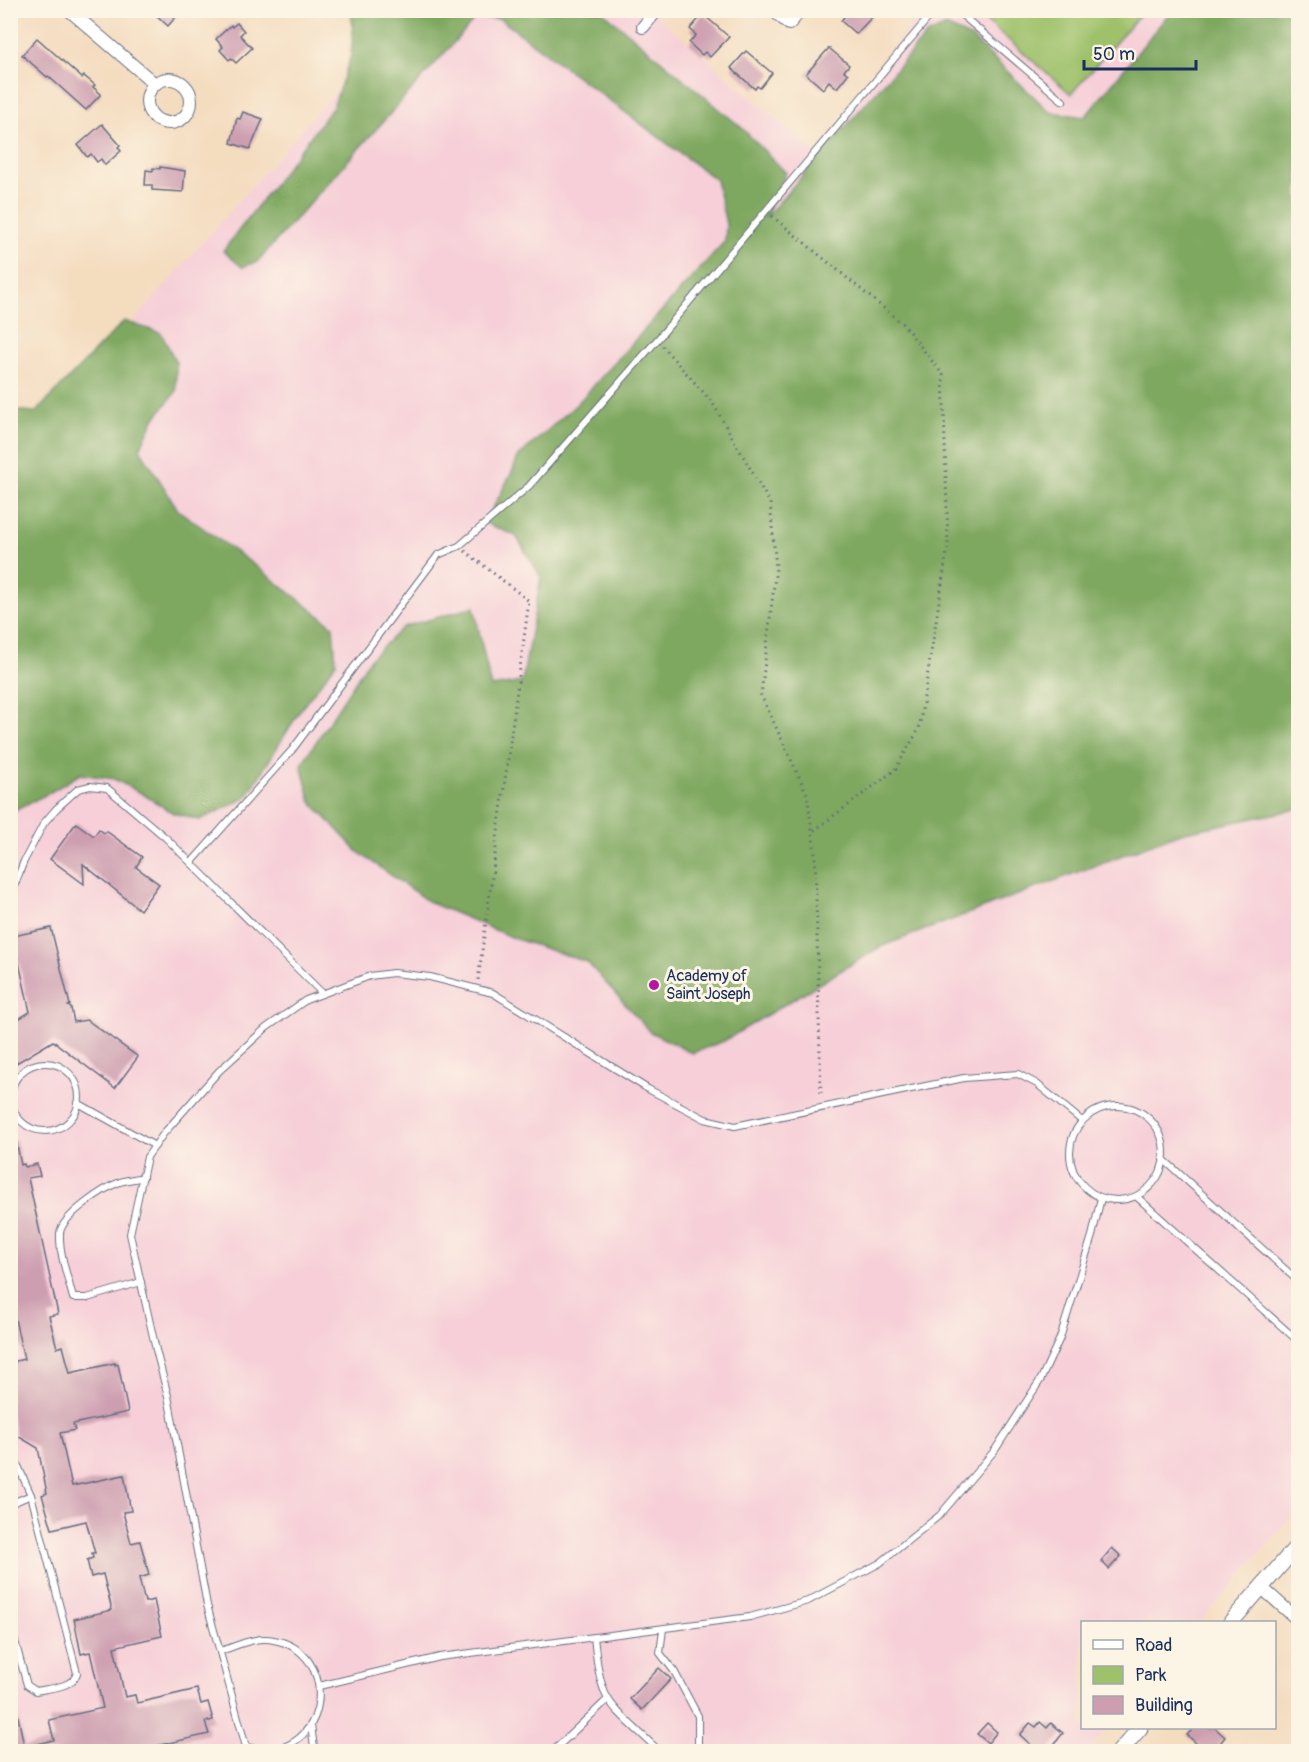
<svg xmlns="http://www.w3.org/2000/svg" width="1309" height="1762" font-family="Pangolin,sans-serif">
<rect width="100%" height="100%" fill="#fcf5e5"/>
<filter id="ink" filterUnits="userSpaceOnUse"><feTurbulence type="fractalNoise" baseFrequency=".0167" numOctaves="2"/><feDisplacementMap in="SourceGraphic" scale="12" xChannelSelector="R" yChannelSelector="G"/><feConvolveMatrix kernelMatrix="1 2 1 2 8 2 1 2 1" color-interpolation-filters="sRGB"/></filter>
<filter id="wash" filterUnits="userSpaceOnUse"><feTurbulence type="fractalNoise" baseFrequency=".008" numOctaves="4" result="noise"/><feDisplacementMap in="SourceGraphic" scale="24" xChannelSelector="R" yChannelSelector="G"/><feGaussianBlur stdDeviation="1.35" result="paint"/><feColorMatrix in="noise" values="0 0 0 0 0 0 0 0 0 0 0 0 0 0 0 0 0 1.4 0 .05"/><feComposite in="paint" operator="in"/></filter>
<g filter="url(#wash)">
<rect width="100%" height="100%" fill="#f4dcbf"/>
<path fill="#f6cfd8" d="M406 11H651L818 156 922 11H975L1071 94 1143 11H1298V1509L1200 1622H1082V1728H1108L1088 1751 11 1752V461Z"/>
<path fill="#9ec16b" stroke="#5c7864" stroke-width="1.5" d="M975 11H1143L1071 94Z"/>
<g fill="#7ea75f" stroke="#4c6b5e" stroke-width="1.5">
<path d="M351 11H602L741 127 786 173 765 218 926 35 946 26 972 38 1050 112 1085 117 1171 11H1298V809L1181 833 880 947 724 1041 692 1053 650 1032 587 962 516 939 429 902 358 852 311 802 301 765 369 660 403 627 474 607 491 687 522 682 541 577 516 536 485 523 513 470 518 457 577 404 725 241 726 224 716 180 500 19 476 18 257 262 242 267 223 251 333 107 351 56 353 28Z"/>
<path d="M124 321 161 333 176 362V392L154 419 140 449 178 510 257 567 333 626 336 663 301 709 246 798 200 820 173 813 141 793 114 779 80 774 49 793 11 812V410L36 412Z"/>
</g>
<g id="blocks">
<g fill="#cd9eb0">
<path d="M151 10H182L168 26Z"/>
<path d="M849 10H876L871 16 872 17 856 34 841 21Z"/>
<path d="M703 14 729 37 710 57 705 52 702 55 689 43 696 35 690 29Z"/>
<path d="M237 23 244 31 240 35 252 48 236 63 231 58 229 60 220 50 223 47 216 39 231 25 232 27Z"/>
<path d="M37 38 82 78 84 76 95 85 93 87 101 94 86 110 48 76 47 77 22 55Z"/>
<path d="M829 48 849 65 844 71 848 74 837 88 829 81 823 89 806 74Z"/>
<path d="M746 51 772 73 760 88 757 86 755 89 731 68Z"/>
<path d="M243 112 263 119 250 149 231 143 237 118 240 119Z"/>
<path d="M102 124 120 145 118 147 121 151 105 165 101 159 97 162 91 154 87 157 78 145Z"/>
<path d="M160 167 185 171 183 192 152 190V185H145L146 170 153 171V168L160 169Z"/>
<path d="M76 823 94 836 99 829 104 833 106 831 142 857 136 867 159 884 140 910 83 864 84 884 50 859Z"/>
<path d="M51 928 70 1005 68 1006 71 1008 74 1022 87 1020 138 1057 115 1088 53 1041 10 1067V1024L30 1012 13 936Z"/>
<path d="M16 1140 21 1165 24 1164 25 1167 37 1164 40 1176 28 1178 58 1314 49 1316 57 1348 63 1346 70 1373 115 1363V1365L118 1364 128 1412 73 1424 75 1430 60 1433 72 1486 124 1475 131 1511 123 1512 131 1543 140 1541 149 1575 139 1578 145 1602 154 1600 162 1636 114 1647 125 1697 135 1695 137 1703 197 1689 201 1704 208 1702 213 1720 205 1722 209 1734 129 1752H10V1708L16 1707 25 1750V1747L54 1740 49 1720 103 1708 90 1652 81 1654 74 1619 112 1610 103 1574 91 1577 87 1560 93 1558 92 1553H95L86 1521 52 1529 42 1495 47 1493 38 1448 16 1435 10 1411V1371L16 1361 24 1359 10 1297V1141Z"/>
<path d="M1112 1548 1121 1556 1109 1569 1101 1561Z"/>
<path d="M659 1668 671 1679 642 1710 630 1699Z"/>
<path d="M1040 1722 1047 1728 1051 1723 1063 1733 1048 1752H1039L1020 1735 1030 1723 1036 1727Z"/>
<path d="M987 1723 997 1732 988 1743 977 1734Z"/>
<path d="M1194 1728H1215L1225 1737 1213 1752H1206L1187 1735Z"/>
</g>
</g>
</g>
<g filter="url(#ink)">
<use href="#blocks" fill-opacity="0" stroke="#676c80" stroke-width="1.5"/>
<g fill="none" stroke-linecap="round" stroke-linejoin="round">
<g stroke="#676c80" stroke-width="8">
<g id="service">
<path d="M956 10 1063 101"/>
<path d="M191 863 292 750 438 555 459 546 529 486 657 340 935 10"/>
<path d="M10 897 24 861 44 823 56 809 78 789 90 786 107 788 166 838 322 993"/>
<circle cx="45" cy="1097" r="34"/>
<path d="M78 1103 155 1146"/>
<circle cx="1117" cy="1153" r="47"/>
<path d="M1163 1159 1298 1281"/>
<path d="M1137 1197 1298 1341"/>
<path d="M141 1282 87 1298H73C68 1278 59 1254 60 1233 62 1216 104 1188 120 1182 127 1180 135 1179 143 1177"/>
<path d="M10 1448 31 1495"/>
<path d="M10 1504 31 1495 77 1673C73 1688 49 1688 36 1691L27 1685 10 1623"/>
<path d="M663 1629 660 1653 674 1671 698 1716V1752"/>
<path d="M594 1637C596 1655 598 1676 605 1693 612 1711 645 1736 660 1752"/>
<path d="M220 1651C237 1646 255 1636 274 1640 339 1652 331 1749 265 1750 259 1750 252 1748 246 1747"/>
<path d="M319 1686 440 1657 750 1617 808 1601 880 1563 940 1515 995 1450 1041 1379 1060 1338 1092 1236 1101 1198"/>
<path d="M311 1725 314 1748 313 1752"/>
<path d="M246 1747 207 1605 168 1396 156 1350 130 1234 147 1157 164 1133 219 1071 266 1028 306 1000 370 976 393 973 430 977 493 993 648 1089 705 1119 735 1126 964 1078 1018 1074 1037 1084 1082 1121"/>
<path d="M552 1752 608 1699"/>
</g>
</g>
<g stroke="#676c80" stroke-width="14">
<g id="minor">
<path d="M69 10 155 84"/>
<path d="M773 10 789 24 801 10"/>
<path d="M643 27 657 10"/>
<circle cx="169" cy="101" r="22"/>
<path d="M1261 1587 1298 1620"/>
</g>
</g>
<g stroke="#676c80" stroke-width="17">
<g id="tertiary">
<path d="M1231 1622 1298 1545"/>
<path d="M1119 1752 1140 1728"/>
</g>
</g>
<g stroke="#676c80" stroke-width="3" stroke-dasharray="1.5 4.5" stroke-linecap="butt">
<path d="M772 216 903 324 943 375 948 545 919 729 895 770 812 832"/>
<path d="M662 346 712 402 770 503 776 568 761 695 807 794 815 853 821 1097"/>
<path d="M465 551 529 601 478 981"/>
</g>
<use href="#service" stroke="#fff" stroke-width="6"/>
<use href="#minor" stroke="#fff" stroke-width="12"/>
<use href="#tertiary" stroke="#fff" stroke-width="15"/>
</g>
</g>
<circle fill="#b5179e" stroke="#fcf5e5" stroke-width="2" cx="654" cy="985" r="6"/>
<g text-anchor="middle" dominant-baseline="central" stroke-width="6" stroke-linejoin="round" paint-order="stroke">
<g font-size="16" fill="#1b2f5e" stroke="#fcf5e5" text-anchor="start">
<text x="666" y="976">Academy of<tspan x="666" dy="18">Saint Joseph</tspan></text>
</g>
</g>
<rect width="1309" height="1762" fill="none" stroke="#fcf5e5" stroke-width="36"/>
<rect x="1081" y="1621" width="195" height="108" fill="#fcf5e5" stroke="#a2a6af" stroke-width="1.5"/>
<rect x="1093" y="1640" width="30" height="9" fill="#ffffff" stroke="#a2a6af" stroke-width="1.5"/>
<text x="1135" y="1651" font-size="18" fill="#1b2f5e">Road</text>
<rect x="1093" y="1666" width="30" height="18" fill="#9ec16b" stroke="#a2a6af" stroke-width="1.5"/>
<text x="1135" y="1681" font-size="18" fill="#1b2f5e">Park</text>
<rect x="1093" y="1696" width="30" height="18" fill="#cd9eb0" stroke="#a2a6af" stroke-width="1.5"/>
<text x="1135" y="1711" font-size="18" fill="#1b2f5e">Building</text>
<path d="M1084 60v9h112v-9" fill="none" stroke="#1b2f5e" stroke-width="3"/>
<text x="1093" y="60" font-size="18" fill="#1b2f5e" stroke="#fcf5e5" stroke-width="4.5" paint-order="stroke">50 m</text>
</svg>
